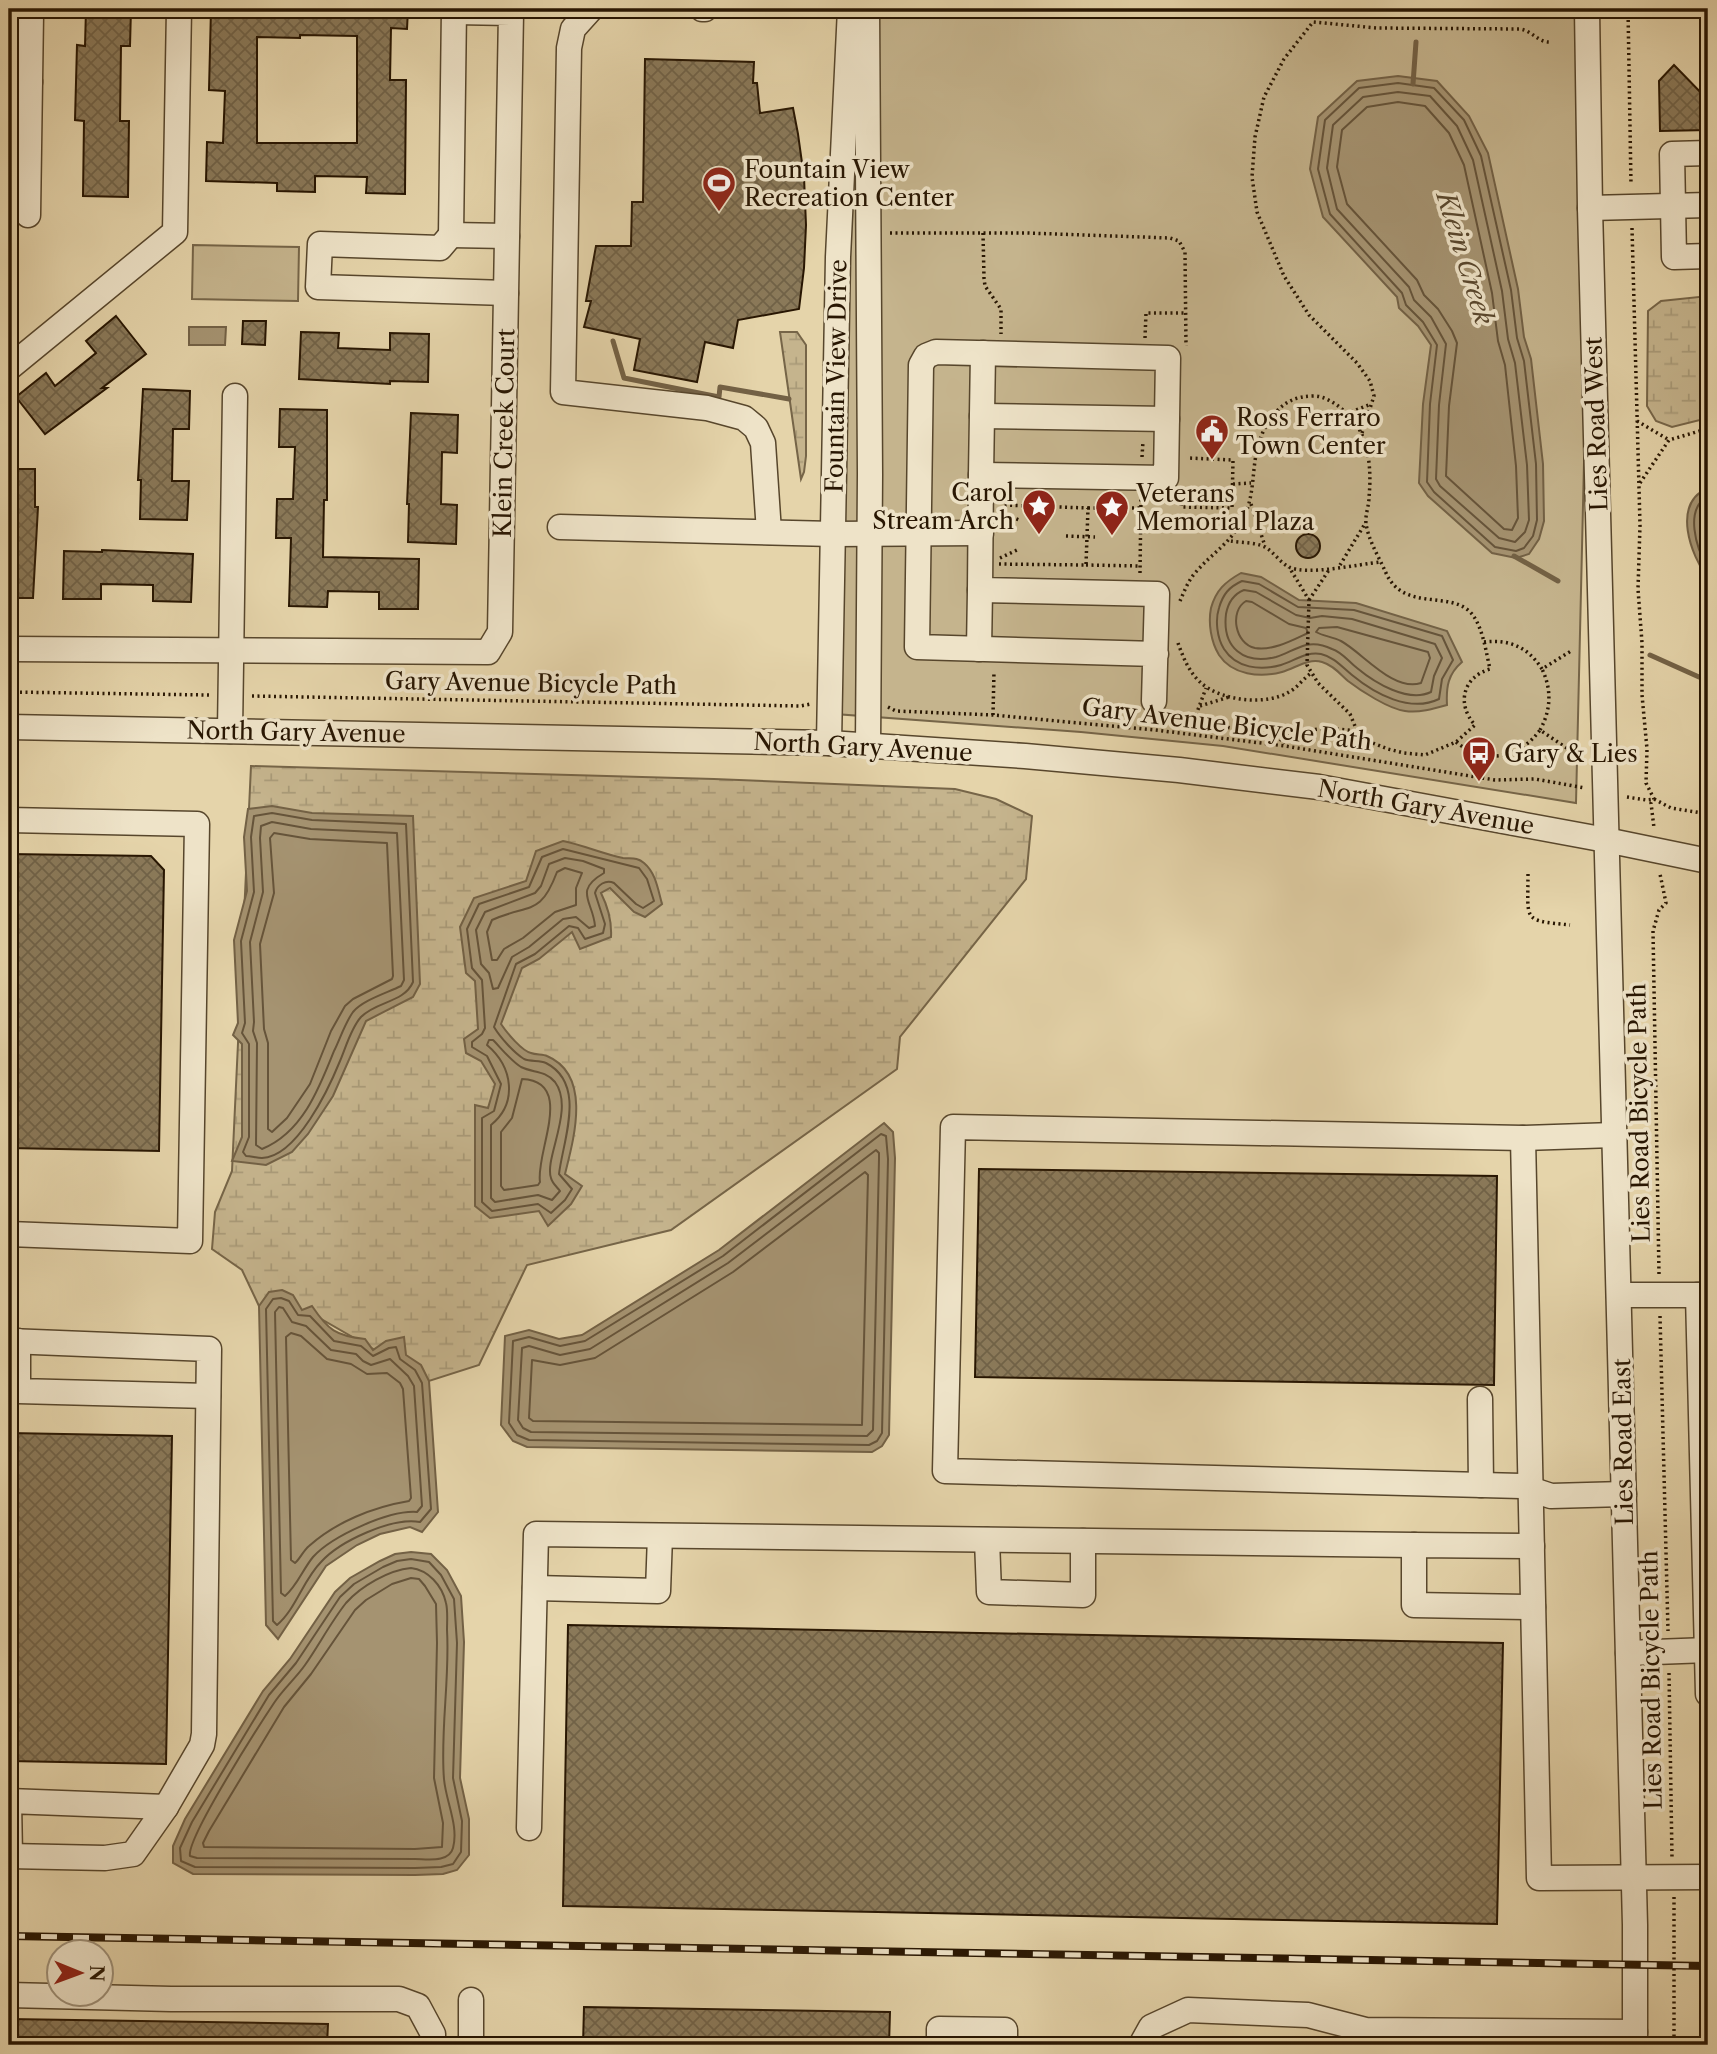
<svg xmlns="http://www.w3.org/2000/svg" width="1717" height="2054" font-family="'Libre Caslon Text',serif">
<defs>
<pattern id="wetland-marsh" width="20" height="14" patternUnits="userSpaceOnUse" patternTransform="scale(1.75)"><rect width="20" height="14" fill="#c5b48d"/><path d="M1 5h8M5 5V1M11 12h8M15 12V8" fill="none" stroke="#a99a78"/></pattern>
<pattern id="building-cross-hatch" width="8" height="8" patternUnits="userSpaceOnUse" patternTransform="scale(1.75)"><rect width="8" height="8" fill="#8a7959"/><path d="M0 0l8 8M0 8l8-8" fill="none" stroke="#716247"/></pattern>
</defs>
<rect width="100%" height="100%" fill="#e5d4aa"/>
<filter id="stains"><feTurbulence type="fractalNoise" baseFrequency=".00286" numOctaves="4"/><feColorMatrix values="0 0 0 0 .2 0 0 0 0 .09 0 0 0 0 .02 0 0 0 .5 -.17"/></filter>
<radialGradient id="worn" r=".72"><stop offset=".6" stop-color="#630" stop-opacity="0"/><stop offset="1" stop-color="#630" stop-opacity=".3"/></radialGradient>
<g fill="#c5b48d" stroke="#766548" stroke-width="2">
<path d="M851 9H1587L1590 208 1576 803 1223 746 1081 732 835 714Z"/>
<path d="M193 245 299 247 298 301 192 299Z"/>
</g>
<g fill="url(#wetland-marsh)" stroke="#766548" stroke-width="2">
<path d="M1708 296V418L1672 427 1656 421 1647 406 1648 311 1661 301Z"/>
<path d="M780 332H797L806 345V456L804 472 801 479Z"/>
<path d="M251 766 714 779 955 789 996 799 1032 816 1026 879 900 1037 897 1069 671 1230 527 1265 479 1365 429 1381 321 1319 259 1306 242 1270 212 1249 215 1212 232 1171Z"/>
</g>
<g fill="#a59371" stroke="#736145" stroke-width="2">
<path d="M1398 76 1437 81 1469 116 1488 153 1518 289 1524 337 1531 359 1543 464 1544 521 1539 539 1529 554 1516 558 1492 553 1428 496 1419 483 1423 404 1431 345 1418 326 1399 308 1397 297 1323 217 1310 169 1318 117 1357 81Z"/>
<path d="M189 327H226L225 345H189Z"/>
<path d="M1708 488V579C1691 555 1671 504 1708 488Z"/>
<path d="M1241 573 1261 577 1299 600 1356 603 1447 631 1462 662C1448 674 1446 687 1447 705 1433 709 1419 713 1405 711 1389 709 1361 691 1348 681 1340 674 1333 665 1322 662 1308 658 1296 668 1282 672 1260 678 1232 675 1219 655 1211 642 1208 623 1211 608 1216 590 1225 582 1241 573Z"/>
<path d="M272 806 312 813 413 816 420 984 413 997 366 1021 333 1096 308 1134 292 1152 266 1165 232 1161 242 1137V1044L233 1035 238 1023 234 940 247 891 244 837 248 809Z"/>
<path d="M563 841C583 845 603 854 623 858 631 859 637 857 644 863 656 873 658 890 662 904L645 917 634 912 610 888 601 893C608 907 612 920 611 937L580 949 572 932 539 959 522 968 501 1024C507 1033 522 1051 531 1053 536 1055 543 1054 547 1056 592 1075 574 1138 565 1174L582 1186 571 1204 548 1226 539 1211 490 1218 475 1206V1105L488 1108 495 1084 481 1061 466 1053 464 1039 478 1029 475 981 466 973 460 927 474 898 526 881 536 851Z"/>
<path d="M884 1123 893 1132 895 1158 889 1435 882 1446 872 1452 527 1447 513 1441 501 1425 505 1336 529 1330 559 1339 582 1335 719 1250Z"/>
<path d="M282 1290 293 1295 302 1310 312 1306C328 1330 336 1336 365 1339L373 1350 386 1341 404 1337 406 1355 421 1365 429 1381 438 1512 422 1532 410 1527 380 1534 357 1545 326 1566 278 1639 266 1625 259 1306 269 1292Z"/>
<path d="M411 1552 431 1554 447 1570 461 1596 464 1642 460 1778 469 1819V1855L457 1870 443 1874 415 1875 193 1874 173 1863V1846L185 1819 263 1691 290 1659 335 1592 350 1578 380 1561 395 1554Z"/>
</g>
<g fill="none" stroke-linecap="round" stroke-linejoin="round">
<g stroke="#66543a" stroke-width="2">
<path d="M1398 83 1434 88 1464 120 1481 156 1511 290 1517 338 1524 361 1536 464 1537 520 1533 536 1524 548 1516 551 1495 547 1434 492 1427 482 1430 404 1437 345 1423 322 1406 305 1402 293 1330 214 1318 169 1325 120 1359 88Z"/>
<path d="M1398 92 1430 96 1457 126 1473 160 1502 291 1508 339 1515 363 1527 465 1529 520 1525 532 1515 542 1499 538 1440 486 1436 479 1439 405 1446 344 1431 317 1414 300 1409 287 1337 209 1327 168 1333 125 1363 97Z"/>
<path d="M1398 102 1425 106 1449 133 1464 165 1492 293 1498 341 1505 365 1516 466 1518 518 1512 530 1504 529 1446 476 1449 406 1457 343 1452 331 1438 309 1424 295 1417 280 1347 204 1337 167 1342 130 1367 107Z"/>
<path d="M1708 496C1684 509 1696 549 1708 567"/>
<path d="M1242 581 1259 584 1298 607 1354 610 1442 636 1453 660 1442 679 1439 699C1410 713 1375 694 1352 675 1342 667 1334 657 1321 654 1307 651 1294 661 1281 665 1260 671 1236 668 1224 649 1217 638 1215 620 1219 608 1223 594 1229 587 1242 581Z"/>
<path d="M1244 590 1256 592 1296 615 1310 618 1322 616 1352 619 1435 644 1442 658 1434 676 1431 692C1408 703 1375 683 1357 668 1349 662 1342 652 1332 649 1324 645 1315 643 1306 645 1295 648 1286 654 1276 657 1244 665 1222 648 1226 614 1228 603 1234 594 1244 590Z"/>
<path d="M1246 601 1252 602 1289 624 1306 628 1308 633C1293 640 1273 651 1255 648 1235 644 1229 611 1246 601Z"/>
<path d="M1337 627 1428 652 1430 658 1421 683C1393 692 1363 653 1341 641 1333 637 1323 636 1316 632L1319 628Z"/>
<path d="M272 813 312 820 406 824 413 982C404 1003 376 1001 361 1017 351 1028 346 1047 340 1061 329 1088 297 1157 262 1158 257 1158 251 1156 246 1156L243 1152 249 1137V1044L242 1033 245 1023 241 941 254 892 251 837 254 816Z"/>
<path d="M272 822 311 829 397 833 404 980 401 986C387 993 363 1000 353 1012 345 1023 340 1039 334 1051 319 1089 302 1133 262 1149L256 1145 257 1043 253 1031 254 1022 250 942 263 892 260 838 261 826Z"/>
<path d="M274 833 310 839 387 843 393 976 392 979 353 999 345 1006 331 1031 310 1084 287 1118 272 1132 268 1129V1043L264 1029 260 944 274 893 270 838Z"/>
<path d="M563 849 639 868 647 879 654 901 643 908 636 904 614 883C606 879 597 885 595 893L605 924 603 933 585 939 578 928 569 926 535 954 516 964 494 1027C500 1037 514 1053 524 1059 531 1062 539 1060 546 1063 587 1084 563 1140 559 1174L572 1189 565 1200 551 1213 538 1204 492 1211 482 1202V1118L494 1111 501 1084 487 1056 472 1047V1042L482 1034 485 1028 482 980 472 968 467 929 479 904 529 887 542 857Z"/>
<path d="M565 858 583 861 604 869V873C573 891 593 901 595 926L589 928 576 917 563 919 529 947 512 957 498 988 493 989 489 973 481 964 476 930 485 912 535 893 541 886 549 864Z"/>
<path d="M565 868 582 873 576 888V905L555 912 523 938 504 949 497 960H492L487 932 492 920C530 903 540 917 557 872Z"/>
<path d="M489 1040H493C501 1048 511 1061 521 1067 533 1073 545 1070 555 1082 575 1109 544 1158 551 1178 552 1183 557 1187 560 1191L552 1200 538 1195 495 1202 491 1198V1125C518 1103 513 1067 487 1045Z"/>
<path d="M522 1079C576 1081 535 1153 540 1182L538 1185 504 1190 501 1186V1132L512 1118Z"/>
<path d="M881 1134 886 1136 888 1159 882 1433 877 1441 869 1445 529 1440 517 1435 509 1423 513 1341 529 1337 560 1346 585 1341 723 1256Z"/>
<path d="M876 1150 879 1153V1159L873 1430 867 1436 531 1432 523 1428 518 1420 522 1348 529 1346 560 1355 590 1349 728 1263Z"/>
<path d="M865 1172 868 1175 862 1425 533 1421 529 1418 532 1360 560 1365 595 1358 733 1272Z"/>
<path d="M281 1298 289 1301 298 1315 310 1316 334 1341 361 1346 373 1356 389 1348 396 1347 400 1359 415 1370 422 1383 431 1509 420 1522C392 1517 340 1541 321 1562 303 1580 296 1609 277 1625L273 1621 266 1309 273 1299Z"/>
<path d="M279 1307 283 1308 292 1322 306 1326 331 1350 356 1354 363 1361 371 1365 390 1359 408 1376 414 1386 422 1506 417 1512C389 1510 332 1536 313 1557 303 1569 297 1586 285 1596L281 1593 275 1312Z"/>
<path d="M291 1333 301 1336 327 1359 351 1364 367 1374 387 1373 400 1383 403 1389 411 1498 409 1501C373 1507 336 1522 309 1546 303 1551 300 1559 295 1563L291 1560 286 1337Z"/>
<path d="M411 1559 429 1562 441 1575 454 1599 457 1643 453 1778 462 1821 461 1852 453 1864 441 1867 415 1868 195 1867 181 1861 180 1848 192 1822 269 1695 296 1663 340 1597 354 1584 383 1567 397 1561Z"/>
<path d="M411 1568C428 1570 442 1585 446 1603 448 1611 447 1621 447 1630 450 1679 440 1731 444 1779 446 1802 459 1826 453 1848 449 1863 427 1859 415 1859L197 1858 190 1856C186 1839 260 1724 274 1703 283 1689 296 1678 305 1665 319 1645 331 1622 346 1603 361 1586 389 1570 411 1568Z"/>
<path d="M411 1578 419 1579 425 1586 436 1604 437 1643 434 1778 443 1823 442 1847 415 1849 204 1847 203 1843 209 1831 284 1707 311 1674 355 1610 366 1600 392 1584Z"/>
</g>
<g stroke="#736145" stroke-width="5">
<path d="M1413 84 1416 42"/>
<path d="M613 341 624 378 719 397 720 387 789 399"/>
<path d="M1514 556 1558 581"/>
<path d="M1650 655 1699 677 1708 676"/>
</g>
</g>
<g fill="url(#building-cross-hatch)" stroke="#281602" stroke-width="2" fill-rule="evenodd">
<path d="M86 9H131L130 46H121L120 121H129L128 197 83 196 84 121 75 120 77 45 85 46Z"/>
<path d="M211 9H408L407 29 391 28 390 80H406L405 194 366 193 367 177 315 176V192L277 191V183L206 181 207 142 223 143 225 91 209 90ZM300 35 357 36V143H257V37L300 38Z"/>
<path d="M645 59 754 62 753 83H757L760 113 793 108 798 134 804 177 806 225 804 268 799 309 738 320 733 348 705 342 697 382 634 370 640 339 584 327 591 301H586L596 246H631L632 202H643Z"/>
<path d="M1674 65 1708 100V130L1660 131 1659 81Z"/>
<path d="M116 316 146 354 102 388H107L45 434 16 397 46 373 55 386 96 353 86 341Z"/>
<path d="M243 321H266L265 345 242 344Z"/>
<path d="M301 332 339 333 338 348 390 350V333L429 334 428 382 390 381V384L299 379Z"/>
<path d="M143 389 190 391 189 429H173L172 481H189L187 520 140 519 141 480H138Z"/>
<path d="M280 409 327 410V500H324L323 557 419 559 418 609H379V592L328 591 327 607 289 606 291 538H276L277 499H293L295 447H279Z"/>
<path d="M411 413 458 415 457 453 442 452 441 504 457 505 456 544 408 542 409 504H407Z"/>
<path d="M9 469H35V507H38L33 598H9Z"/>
<circle cx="1308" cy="546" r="12"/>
<path d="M102 550 193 554 191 602 153 601V585L101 584V599H63L64 551 102 552Z"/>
<path d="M9 854 151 856 164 870 159 1151 9 1148Z"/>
<path d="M979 1169 1497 1176 1494 1385 975 1377Z"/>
<path d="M9 1433 172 1436 166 1764 9 1761Z"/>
<path d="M568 1625 1503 1643 1497 1924 563 1906Z"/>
<path d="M584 2007 890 2012 889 2045H583Z"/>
<path d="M9 2019 328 2024 327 2045H9Z"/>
</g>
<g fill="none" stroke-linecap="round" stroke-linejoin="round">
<g stroke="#57462c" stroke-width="27">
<g id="minor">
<path d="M454 9 451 235 507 236"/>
<path d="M591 9 573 29 569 48 563 392 707 408 744 418 756 428 763 443 769 532"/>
<path d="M702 9H705"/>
<path d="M867 9 870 474 868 745"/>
<path d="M1587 9 1590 208 1635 1925V2045"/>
<path d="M9 81 30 82"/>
<path d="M1708 153 1672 154 1674 257 1708 256"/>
<path d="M1590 208 1708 205"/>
<path d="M28 215 31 14"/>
<path d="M451 235 440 248 320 244 318 287 506 293"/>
<path d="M9 368 175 232 179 9"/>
<path d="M982 416 1167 419"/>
<path d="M981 475 983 353"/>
<path d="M560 527 833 534 981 533"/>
<path d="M9 649 488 652 500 632 511 13 455 12"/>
<path d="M979 649 980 590"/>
<path d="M1154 701 1157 594 980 590 981 475 1166 478 1168 358 936 352 926 356 921 365 917 647 1156 654"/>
<path d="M9 727 829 743 1025 756 1179 770 1319 787 1606 840 1708 861"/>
<path d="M230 731 235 396"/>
<path d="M829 743 838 257 850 9"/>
<path d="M9 820 197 824 190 1241 9 1234"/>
<path d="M1614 1135 1523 1138 953 1127 945 1471 1521 1486 1551 1496 1624 1494"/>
<path d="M1523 1138 1539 1878 1708 1877"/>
<path d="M1619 1295H1708"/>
<path d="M1698 1295 1708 1694"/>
<path d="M9 1341 209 1349 204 1734 202 1745 166 1807 133 1854 105 1858 9 1856"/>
<path d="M18 1341V1391L208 1396"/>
<path d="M1480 1399 1481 1485"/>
<path d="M987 1540 989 1592 1083 1595V1541"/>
<path d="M1532 1546 1414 1545V1605L1533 1607"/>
<path d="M535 1588 658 1591 660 1536"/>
<path d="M1628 1653 1708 1650"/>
<path d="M529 1828 536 1534 1414 1545"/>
<path d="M10 1856 9 1801 166 1807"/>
<path d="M9 1995 171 1999H399L418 2006 433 2034V2045"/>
<path d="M471 2045V2000"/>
<path d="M939 2045V2029L1005 2030V2045"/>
<path d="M1141 2045 1151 2027 1188 2010 1308 2015 1366 2030 1635 2032"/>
</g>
</g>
<g stroke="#281602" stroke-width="3.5" stroke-dasharray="2 3.5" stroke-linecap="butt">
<path d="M1628 9 1631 185"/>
<path d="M1632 228 1640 525 1638 589 1642 643V695L1647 749 1646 783 1654 799 1651 803 1654 828"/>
<path d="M890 233H1027L1170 238 1179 241 1185 252 1186 346"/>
<path d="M983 233 984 278 985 286 1001 309V334"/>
<path d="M1145 338 1146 313H1186"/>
<path d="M1346 414 1371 404"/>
<path d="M1637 421 1669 440"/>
<path d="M1362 433 1374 396 1370 381 1357 363 1309 315 1284 276 1257 212 1252 177 1255 137 1264 97 1284 59 1313 22 1377 28 1520 29C1533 31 1538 43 1551 42"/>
<path d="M1142 457 1143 441"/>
<path d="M1640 483 1669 440 1703 430 1708 431"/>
<path d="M1233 484 1251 483"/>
<path d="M1182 493 1181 507 1232 508 1233 460 1188 458"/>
<path d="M1251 504 1265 546"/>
<path d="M1088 508H1141"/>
<path d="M1001 513 1019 520"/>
<path d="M1066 536 1095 537"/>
<path d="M1231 541C1242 543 1259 542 1268 549 1275 554 1281 563 1289 567 1307 576 1359 564 1381 562"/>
<path d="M1000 558 1017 550"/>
<path d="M999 564 1086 565 1088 508 1002 505"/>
<path d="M1086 565 1140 566"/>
<path d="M1340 565 1366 522"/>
<path d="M1140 573 1141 497"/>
<path d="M1309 600 1329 570"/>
<path d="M1180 601C1184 592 1188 581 1195 573 1212 553 1231 543 1243 519 1260 485 1246 454 1271 418 1283 402 1295 396 1315 396 1333 397 1356 419 1362 435 1370 453 1371 477 1369 497 1369 506 1365 515 1366 523 1368 540 1379 557 1386 573 1404 613 1451 589 1472 614 1483 628 1486 652 1490 669 1463 677 1456 704 1475 725L1456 742 1425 755 1404 753 1388 749 1373 743 1357 731 1350 714 1318 683 1307 665 1309 600 1289 567"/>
<path d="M1484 642C1509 639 1528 647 1542 669L1571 651"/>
<path d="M1178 643C1183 657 1189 672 1200 682 1220 701 1266 706 1289 692 1297 688 1303 679 1310 674"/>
<path d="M9 692 209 695"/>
<path d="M252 696 800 706 811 704"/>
<path d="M1200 706 1229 697"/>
<path d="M888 707 896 711 993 715 1155 730 1285 746 1495 780 1535 779 1585 788"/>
<path d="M993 715 994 671"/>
<path d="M1170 715H1196L1211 724 1256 733H1288L1327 728 1357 731"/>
<path d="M1196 715 1206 688"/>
<path d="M1540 730C1551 710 1552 690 1542 669"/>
<path d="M1271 735 1278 736 1284 744"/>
<path d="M1456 742C1484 765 1519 759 1540 730L1574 753"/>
<path d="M1627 797 1646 800 1654 799 1671 808 1708 814"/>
<path d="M1528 874C1528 922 1522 920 1570 925"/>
<path d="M1659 1274 1653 931 1659 910 1666 903 1660 874"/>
<path d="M1660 1316 1668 1631"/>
<path d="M1669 1673 1672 1858"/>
<path d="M1674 1897V2045"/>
</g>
<use href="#minor" stroke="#eee3c8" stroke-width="24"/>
<g stroke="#281602" stroke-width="8">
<path id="rail" d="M9 1936 1708 1966"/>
</g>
<use href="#rail" stroke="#eee3c8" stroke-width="5" stroke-dasharray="16" stroke-linecap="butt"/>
</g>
<defs>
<g id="stadium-pin" transform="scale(1.75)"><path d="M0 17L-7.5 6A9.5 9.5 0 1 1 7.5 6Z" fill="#8f2418" stroke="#eee3c8"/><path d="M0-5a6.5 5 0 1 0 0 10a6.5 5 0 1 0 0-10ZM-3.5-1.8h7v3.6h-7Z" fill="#fff"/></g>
<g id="civic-pin" transform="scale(1.75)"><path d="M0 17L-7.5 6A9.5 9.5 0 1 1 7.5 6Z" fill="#8f2418" stroke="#eee3c8"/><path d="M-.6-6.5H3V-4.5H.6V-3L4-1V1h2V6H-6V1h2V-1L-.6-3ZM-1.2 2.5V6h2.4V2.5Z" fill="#fff"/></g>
<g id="sight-pin" transform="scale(1.75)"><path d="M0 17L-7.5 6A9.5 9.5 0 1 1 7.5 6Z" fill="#8f2418" stroke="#eee3c8"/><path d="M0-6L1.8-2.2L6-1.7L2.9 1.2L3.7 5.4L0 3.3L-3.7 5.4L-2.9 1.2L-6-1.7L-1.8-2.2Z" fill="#fff"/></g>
<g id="bus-pin" transform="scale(1.75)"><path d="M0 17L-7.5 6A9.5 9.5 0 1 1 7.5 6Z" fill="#8f2418" stroke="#eee3c8"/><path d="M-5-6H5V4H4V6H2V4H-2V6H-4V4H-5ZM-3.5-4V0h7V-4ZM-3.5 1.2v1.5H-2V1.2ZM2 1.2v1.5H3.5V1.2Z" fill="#fff"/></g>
</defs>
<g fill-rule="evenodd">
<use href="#stadium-pin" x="719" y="183"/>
<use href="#civic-pin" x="1212" y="431"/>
<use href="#sight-pin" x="1039" y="506"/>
<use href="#sight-pin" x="1112" y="507"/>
<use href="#bus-pin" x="1479" y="753"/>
</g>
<g text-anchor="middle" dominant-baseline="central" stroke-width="7" stroke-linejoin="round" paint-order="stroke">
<g font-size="24" fill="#281602" stroke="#eee3c8" text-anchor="start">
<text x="744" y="169">Fountain View<tspan x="744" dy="28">Recreation Center</tspan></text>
<text x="1236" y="417">Ross Ferraro<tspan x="1236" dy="28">Town Center</tspan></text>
<text x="1014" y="492" text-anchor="end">Carol<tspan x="1014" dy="28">Stream Arch</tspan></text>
<text x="1136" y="493">Veterans<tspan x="1136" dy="28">Memorial Plaza</tspan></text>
<text x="1504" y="753">Gary &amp; Lies</text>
</g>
<g font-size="24" fill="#281602" stroke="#eee3c8">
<text transform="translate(836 376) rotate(-89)">Fountain View Drive</text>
<text transform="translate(1596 424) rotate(-92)">Lies Road West</text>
<text transform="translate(504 433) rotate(-89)">Klein Creek Court</text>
<text transform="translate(531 683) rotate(1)">Gary Avenue Bicycle Path</text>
<text transform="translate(1227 724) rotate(7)">Gary Avenue Bicycle Path</text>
<text transform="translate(296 732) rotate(1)">North Gary Avenue</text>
<text transform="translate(863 747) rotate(3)">North Gary Avenue</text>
<text transform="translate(1426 807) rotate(10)">North Gary Avenue</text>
<text transform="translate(1639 1113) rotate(-91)">Lies Road Bicycle Path</text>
<text transform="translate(1623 1442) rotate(-91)">Lies Road East</text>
<text transform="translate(1651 1680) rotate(-91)">Lies Road Bicycle Path</text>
</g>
<g font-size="26" font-style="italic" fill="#5a482e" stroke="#eee3c8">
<text transform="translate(1465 258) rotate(73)">Klein Creek</text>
</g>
</g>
<rect width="1717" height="2054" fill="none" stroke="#e5d4aa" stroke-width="35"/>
<rect x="10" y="10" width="1696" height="2033" fill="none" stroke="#281602" stroke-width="3.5"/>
<rect x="18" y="18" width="1682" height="2019" fill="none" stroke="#281602" stroke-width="2"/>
<g transform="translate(80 1973) rotate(91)"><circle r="33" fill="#eee3c8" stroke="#9f9179" stroke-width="2"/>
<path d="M0-5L12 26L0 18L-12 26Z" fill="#8f2418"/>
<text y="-10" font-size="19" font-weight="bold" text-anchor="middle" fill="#281602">N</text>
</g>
<rect width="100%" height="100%" filter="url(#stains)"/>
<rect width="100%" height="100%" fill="url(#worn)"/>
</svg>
